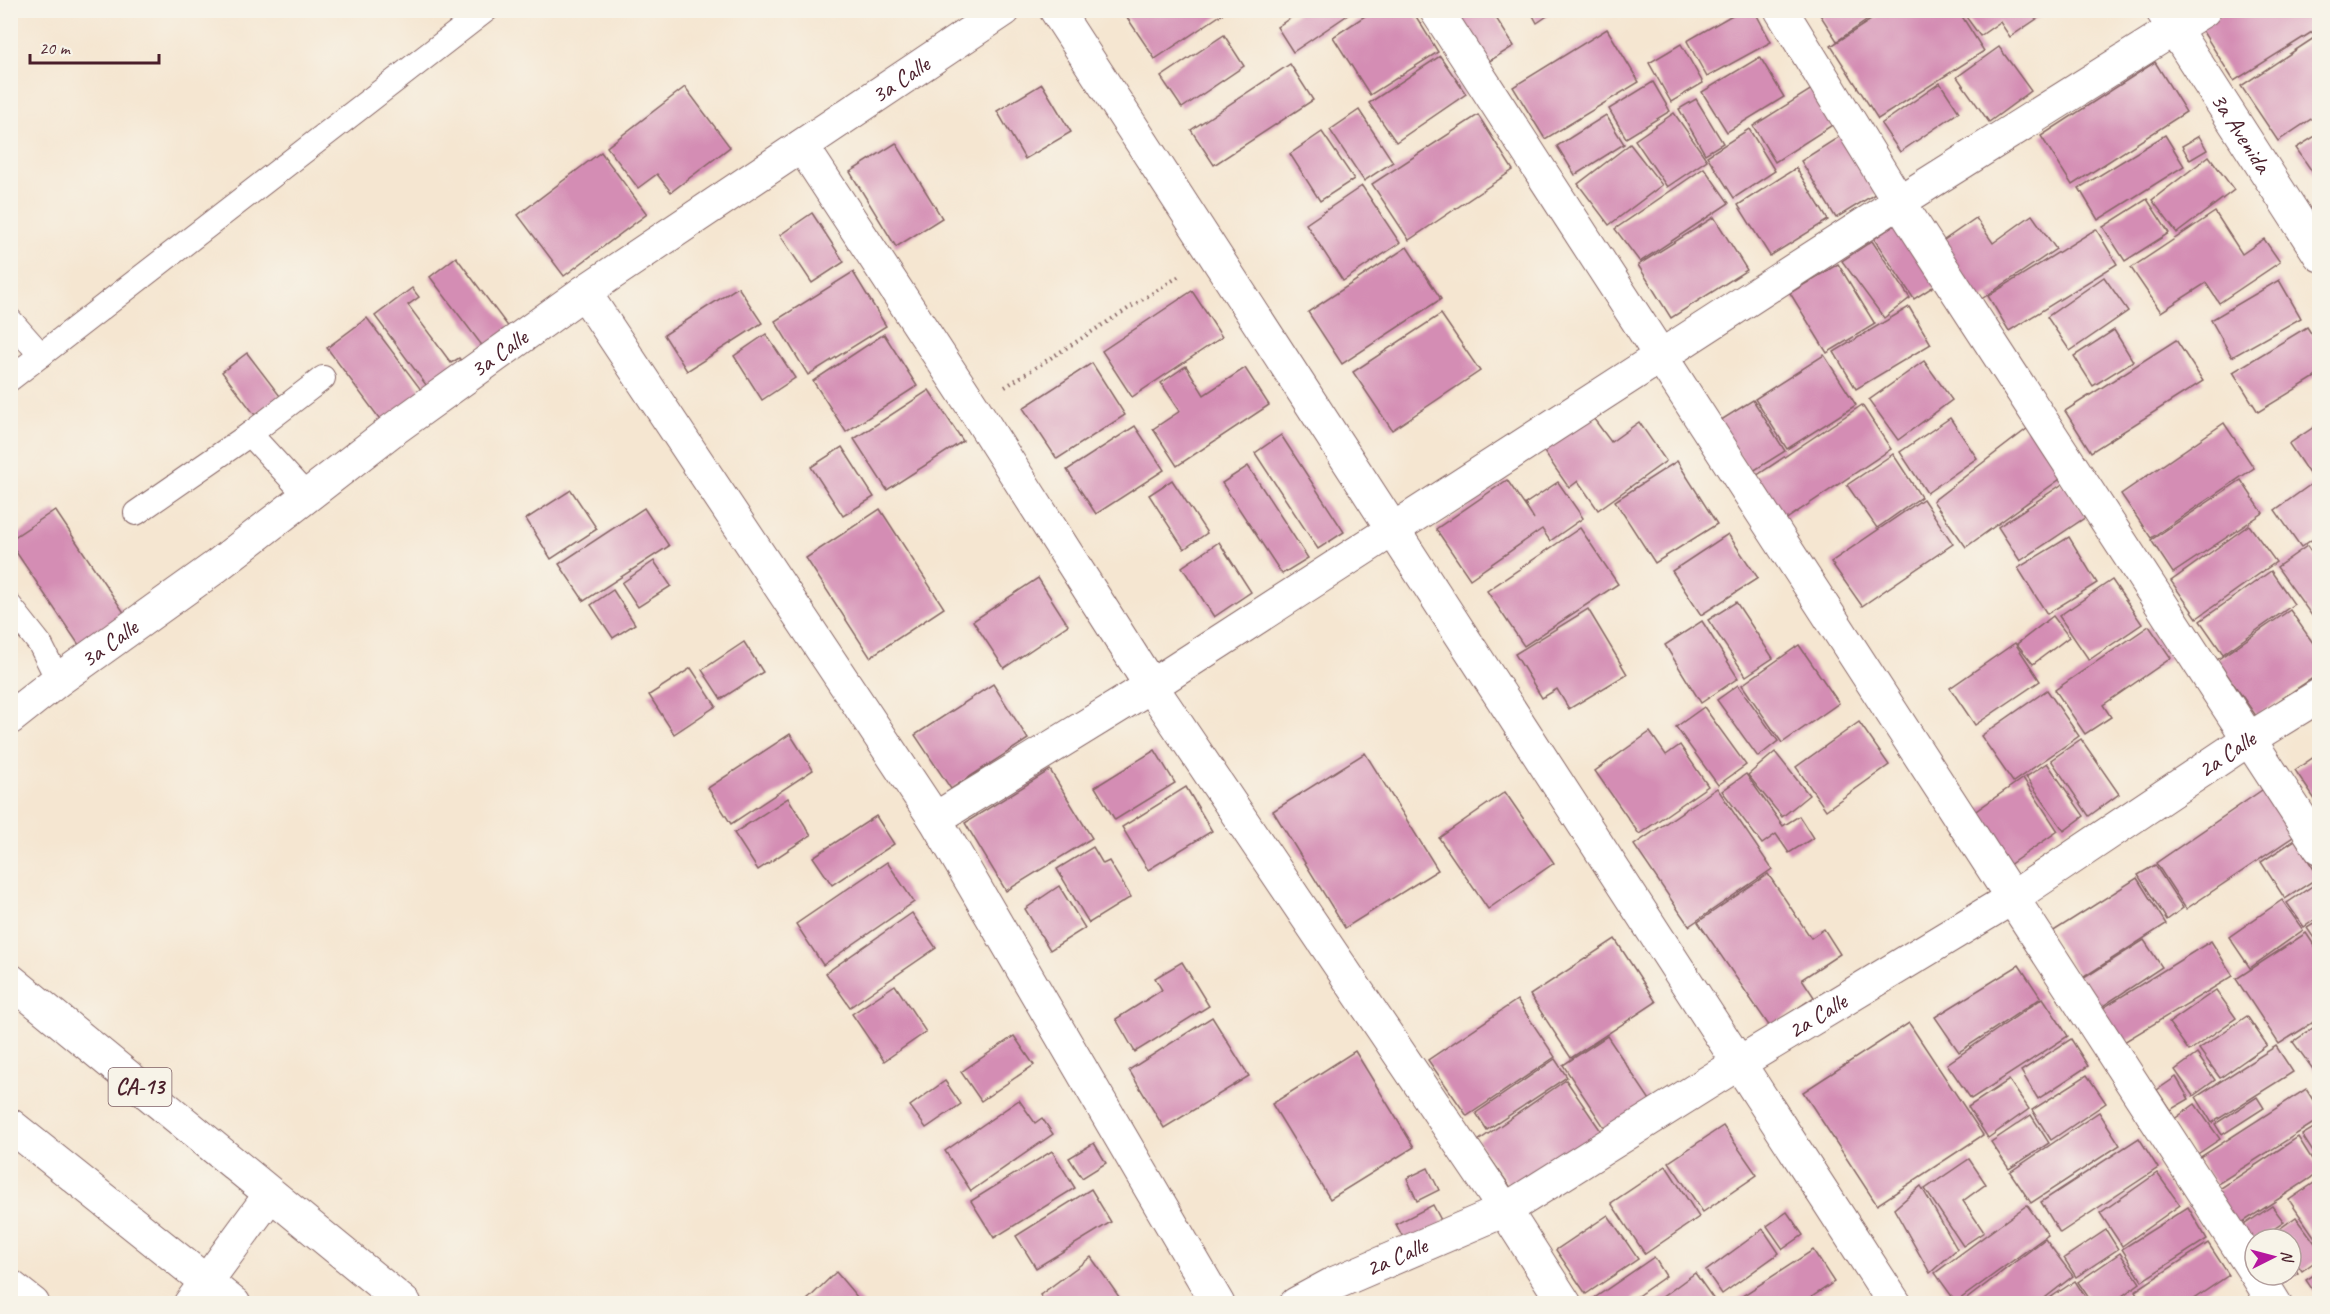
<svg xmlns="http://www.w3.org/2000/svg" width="2330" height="1314" font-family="Caveat,sans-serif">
<rect width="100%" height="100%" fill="#f7f3e8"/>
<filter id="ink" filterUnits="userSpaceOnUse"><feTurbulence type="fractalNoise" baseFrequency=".0167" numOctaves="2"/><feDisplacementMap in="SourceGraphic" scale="12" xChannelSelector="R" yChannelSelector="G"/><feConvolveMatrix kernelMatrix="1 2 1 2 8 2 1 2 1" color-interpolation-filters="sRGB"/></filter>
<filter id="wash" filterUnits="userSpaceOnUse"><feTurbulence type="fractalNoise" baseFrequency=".008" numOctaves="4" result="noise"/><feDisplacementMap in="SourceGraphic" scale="24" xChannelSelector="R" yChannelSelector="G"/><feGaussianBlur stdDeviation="1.35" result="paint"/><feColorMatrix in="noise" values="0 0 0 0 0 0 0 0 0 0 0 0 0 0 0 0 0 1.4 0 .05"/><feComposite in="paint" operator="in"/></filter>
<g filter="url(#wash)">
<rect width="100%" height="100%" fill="#f5e6d1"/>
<g id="blocks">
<g fill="#d48db4">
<path d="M1122 10H1228L1155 59Z"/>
<path d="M1302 10H1355L1293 52 1277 27Z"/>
<path d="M1374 10H1412L1438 52 1370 95 1333 37Z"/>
<path d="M1455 10H1491L1514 46 1488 62Z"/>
<path d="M1530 10H1556L1537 23Z"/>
<path d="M1741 10H1754L1771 42 1707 77 1687 41Z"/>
<path d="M1817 10H1882L1837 41Z"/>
<path d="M1886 10H1958L1984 51 1878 119 1831 46Z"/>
<path d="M1968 10H2050L2010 37 2000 22 1980 36 1964 14Z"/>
<path d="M2226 10H2320V27L2234 81 2200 27Z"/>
<path d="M1607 29 1639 82 1545 139 1513 87Z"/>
<path d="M2320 34V113L2278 141 2241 86Z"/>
<path d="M1224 35 1244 66 1182 108 1161 77Z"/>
<path d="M1681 44 1703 83 1671 102 1649 63Z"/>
<path d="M1999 47 2031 91 1989 122 1957 77Z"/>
<path d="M1440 56 1466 94 1396 142 1369 103Z"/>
<path d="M1760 57 1784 97 1727 132 1702 92Z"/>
<path d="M2155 62 2186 112 2072 185 2041 136Z"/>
<path d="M1290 64 1313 100 1214 165 1191 130Z"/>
<path d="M1653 82 1670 111 1626 138 1609 109Z"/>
<path d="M1940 83 1959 112 1900 152 1881 124Z"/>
<path d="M1042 84 1071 132 1025 159 997 111Z"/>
<path d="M685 87 730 147 671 192 657 174 638 188 607 147Z"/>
<path d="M1815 87 1837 122 1775 162 1753 126Z"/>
<path d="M1696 99 1723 143 1705 154 1679 109Z"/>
<path d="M1359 110 1393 162 1364 181 1330 130Z"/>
<path d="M1674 113 1707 160 1667 187 1635 140Z"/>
<path d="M1478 115 1513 170 1409 240 1372 184Z"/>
<path d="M1606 115 1624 144 1575 175 1557 146Z"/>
<path d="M1749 129 1775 171 1734 198 1707 156Z"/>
<path d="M1322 132 1354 179 1320 201 1290 154Z"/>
<path d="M1845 133 1880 191 1836 218 1801 161Z"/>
<path d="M2320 133V183L2296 148Z"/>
<path d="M2165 135 2184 166 2098 220 2079 188Z"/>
<path d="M2199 136 2207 150 2190 160 2182 146Z"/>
<path d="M896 143 942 218 896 247 850 172Z"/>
<path d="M1630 144 1662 185 1609 225 1578 184Z"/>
<path d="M601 152 647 214 564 276 518 215Z"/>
<path d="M2209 156 2234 190 2177 233 2152 200Z"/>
<path d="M1704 168 1729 203 1640 262 1615 229Z"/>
<path d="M1796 168 1828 220 1770 256 1738 205Z"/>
<path d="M1362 186 1400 243 1343 281 1306 224Z"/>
<path d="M2147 199 2169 233 2125 261 2103 227Z"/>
<path d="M2215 212 2242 254 2264 239 2280 262 2219 303 2206 283 2161 312 2131 268Z"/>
<path d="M812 213 844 262 812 283 780 235Z"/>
<path d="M2032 215 2056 249 1980 300 1940 243 1976 218 1993 243Z"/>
<path d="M1714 217 1747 270 1671 318 1638 265Z"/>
<path d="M1902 220 1942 281 1914 299 1874 239Z"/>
<path d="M2096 229 2117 264 2009 331 1988 296Z"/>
<path d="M1872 241 1910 298 1884 318 1842 261Z"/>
<path d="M1407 247 1441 299 1342 364 1308 312Z"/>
<path d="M456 257 513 333 487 352 430 277Z"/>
<path d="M1838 264 1875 324 1827 353 1790 293Z"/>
<path d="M853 272 886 326 808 375 775 321Z"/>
<path d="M2104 277 2128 311 2070 351 2047 317Z"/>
<path d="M2279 280 2301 318 2232 357 2211 320Z"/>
<path d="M738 287 762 323 687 371 664 335Z"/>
<path d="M412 288 419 297 408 305 451 363 459 358 466 367 432 393 375 316Z"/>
<path d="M1192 291 1222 337 1132 397 1102 351Z"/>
<path d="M1909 307 1931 344 1856 389 1834 352Z"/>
<path d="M1441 314 1480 371 1392 430 1353 372Z"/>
<path d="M367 318 422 391 382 422 327 348Z"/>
<path d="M2307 327 2320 347V374L2258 412 2233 372Z"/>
<path d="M2114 330 2133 361 2093 386 2074 356Z"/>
<path d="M766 334 795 378 762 400 734 356Z"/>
<path d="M884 334 917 386 846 432 813 381Z"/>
<path d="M2176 340 2203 381 2091 452 2065 411Z"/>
<path d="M247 353 280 396 255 415 222 372Z"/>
<path d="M1824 355 1856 405 1787 449 1755 399Z"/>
<path d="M1924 361 1952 400 1898 440 1869 400Z"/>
<path d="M1092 363 1125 415 1057 459 1023 408Z"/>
<path d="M1186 366 1204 395 1245 368 1269 405 1177 466 1153 429 1180 411 1161 383Z"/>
<path d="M929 390 963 441 887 490 854 439Z"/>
<path d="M1753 400 1785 451 1750 473 1718 422Z"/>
<path d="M1862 405 1891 449 1782 522 1753 478Z"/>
<path d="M1591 415 1611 442 1639 422 1666 461 1598 510 1578 481 1569 488 1542 449Z"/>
<path d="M1950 418 1977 458 1927 493 1900 452Z"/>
<path d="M2224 423 2254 468 2151 538 2121 494Z"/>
<path d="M2320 423V490L2289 444Z"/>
<path d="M2032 425 2067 474 1966 547 1933 501Z"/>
<path d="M1135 426 1164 470 1096 514 1067 470Z"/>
<path d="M1281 435 1344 532 1318 549 1255 453Z"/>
<path d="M842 447 874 497 843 516 811 467Z"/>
<path d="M1893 454 1921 497 1877 528 1847 485Z"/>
<path d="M1677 461 1717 524 1655 563 1615 501Z"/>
<path d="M1248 466 1308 558 1282 574 1222 483Z"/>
<path d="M1172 480 1207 533 1184 549 1149 495Z"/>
<path d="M1507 480 1534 519 1525 504 1558 482 1583 518 1550 541 1542 529 1470 579 1436 529Z"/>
<path d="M2241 480 2263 513 2173 573 2151 540Z"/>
<path d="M2064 483 2086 517 2020 561 1998 527Z"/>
<path d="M2310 485 2320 498V534L2301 547 2275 510Z"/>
<path d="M571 490 597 529 551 559 526 519Z"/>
<path d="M1923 499 1953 544 1862 606 1831 562Z"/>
<path d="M644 508 669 546 584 601 559 564Z"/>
<path d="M880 509 944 608 870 657 806 558Z"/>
<path d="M55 510 125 614 79 645 10 543V540Z"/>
<path d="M2249 525 2276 562 2197 618 2171 581Z"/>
<path d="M1580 528 1618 584 1524 646 1487 591Z"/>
<path d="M1728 534 1758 578 1701 615 1672 571Z"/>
<path d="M2069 537 2097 583 2047 614 2018 568Z"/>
<path d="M1219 542 1251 592 1214 617 1182 567Z"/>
<path d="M2307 546 2320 565V627L2277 567Z"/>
<path d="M654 561 671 586 638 607 622 583Z"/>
<path d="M2271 571 2294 604 2223 654 2200 621Z"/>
<path d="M1038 578 1068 625 1004 668 973 621Z"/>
<path d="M2112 580 2142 624 2089 660 2059 616Z"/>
<path d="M613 590 635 624 613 638 591 605Z"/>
<path d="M1736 602 1773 658 1746 676 1708 620Z"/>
<path d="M1588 609 1627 674 1569 709 1557 689 1542 698 1515 654Z"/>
<path d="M2290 610 2320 653V673L2256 716 2217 660Z"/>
<path d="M2053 616 2069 637 2033 664 2017 644Z"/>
<path d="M1702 621 1738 678 1701 703 1665 645Z"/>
<path d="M2149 626 2171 658 2103 705 2111 717 2085 734 2055 690Z"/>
<path d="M744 642 763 672 721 699 702 670Z"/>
<path d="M2015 643 2040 681 1975 725 1950 688Z"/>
<path d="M1799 645 1839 703 1782 743 1742 685Z"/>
<path d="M691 668 716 706 674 734 649 695Z"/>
<path d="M993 684 1028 739 951 789 915 735Z"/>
<path d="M1738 685 1778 741 1758 757 1717 700Z"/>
<path d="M2047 690 2079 736 2013 782 1981 736Z"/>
<path d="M1704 707 1746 765 1718 785 1676 727Z"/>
<path d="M1859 722 1889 765 1826 810 1796 767Z"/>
<path d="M1650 732 1666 755 1680 745 1708 786 1639 834 1595 771Z"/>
<path d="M790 734 813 770 731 824 708 788Z"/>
<path d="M2081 739 2119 794 2089 816 2051 760Z"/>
<path d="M1155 750 1175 783 1115 820 1095 787Z"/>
<path d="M1775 752 1809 795 1782 817 1748 775Z"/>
<path d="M1365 753 1438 870 1345 928 1273 811Z"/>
<path d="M2320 753V807L2295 770Z"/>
<path d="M2047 763 2084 816 2064 831 2026 777Z"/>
<path d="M1050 770 1092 838 1006 891 965 823Z"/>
<path d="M1746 774 1783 826 1799 816 1813 838 1789 853 1776 834 1762 844 1722 791Z"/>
<path d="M2023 778 2058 831 2009 865 1973 813Z"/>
<path d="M1186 787 1212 831 1148 870 1122 827Z"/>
<path d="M1717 788 1772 869 1689 926 1634 845Z"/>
<path d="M2265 788 2296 835 2186 909 2156 863Z"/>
<path d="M1505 792 1554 863 1488 909 1439 838Z"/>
<path d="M788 798 811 835 758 870 734 833Z"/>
<path d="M876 816 894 844 832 885 813 857Z"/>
<path d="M2295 840 2319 877 2285 899 2261 862Z"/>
<path d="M1093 847 1103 864 1109 861 1131 897 1089 923 1057 869Z"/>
<path d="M887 862 914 902 823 965 796 924Z"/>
<path d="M2155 865 2183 908 2167 920 2138 875Z"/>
<path d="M1768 874 1811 938 1824 929 1840 954 1802 979 1814 997 1770 1027 1698 922Z"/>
<path d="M2137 878 2166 924 2081 979 2052 932Z"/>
<path d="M2320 881V916L2304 927 2287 903Z"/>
<path d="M1059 886 1085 928 1050 950 1025 909Z"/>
<path d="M2282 900 2303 930 2250 968 2229 937Z"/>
<path d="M912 913 936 948 850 1007 826 973Z"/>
<path d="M2320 920V947L2307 928Z"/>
<path d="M2306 933 2320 954V1018L2279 1044 2236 979Z"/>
<path d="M1615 939 1656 1002 1571 1058 1530 995Z"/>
<path d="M2144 940 2162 967 2100 1008 2081 980Z"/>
<path d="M2211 941 2233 976 2119 1045 2098 1011Z"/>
<path d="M1182 962 1209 1006 1135 1052 1116 1019 1162 990 1155 978Z"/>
<path d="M2019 965 2041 998 1959 1052 1935 1017Z"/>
<path d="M895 985 926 1032 884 1061 852 1014Z"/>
<path d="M2216 990 2236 1018 2189 1051 2169 1023Z"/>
<path d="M2043 998 2068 1036 1971 1099 1947 1064Z"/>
<path d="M1517 1000 1555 1057 1467 1116 1428 1060Z"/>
<path d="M2247 1016 2267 1045 2220 1078 2199 1049Z"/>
<path d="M1212 1017 1249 1076 1164 1128 1129 1070Z"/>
<path d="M1909 1023 1983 1135 1877 1205 1803 1092Z"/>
<path d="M2320 1023V1069L2315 1072 2293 1042Z"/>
<path d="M1014 1036 1034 1065 981 1101 961 1072Z"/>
<path d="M1607 1036 1652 1103 1608 1133 1563 1065Z"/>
<path d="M2071 1039 2088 1066 2038 1099 2021 1071Z"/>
<path d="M2276 1046 2293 1072 2212 1123 2196 1097Z"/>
<path d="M1355 1051 1414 1147 1330 1199 1272 1104Z"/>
<path d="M2197 1054 2215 1080 2193 1096 2175 1070Z"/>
<path d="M1555 1059 1567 1077 1487 1130 1476 1113Z"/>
<path d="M2087 1075 2106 1103 2051 1140 2032 1110Z"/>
<path d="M2176 1077 2189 1099 2170 1110 2157 1090Z"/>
<path d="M1566 1080 1603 1134 1516 1195 1478 1141Z"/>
<path d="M2009 1080 2029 1109 1988 1138 1968 1107Z"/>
<path d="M945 1081 961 1104 926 1128 910 1106Z"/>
<path d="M2306 1089 2320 1111V1119L2216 1185 2199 1158Z"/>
<path d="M2257 1097 2264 1108 2222 1135 2215 1124Z"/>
<path d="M1019 1100 1035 1123 1042 1118 1053 1134 971 1191 945 1151Z"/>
<path d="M2195 1104 2220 1139 2196 1155 2173 1120Z"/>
<path d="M2099 1112 2120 1145 2031 1203 2010 1172Z"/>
<path d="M2031 1115 2049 1143 2009 1169 1991 1142Z"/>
<path d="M2320 1124V1163L2302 1135Z"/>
<path d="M1723 1126 1757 1175 1703 1212 1669 1162Z"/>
<path d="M2298 1137 2320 1172 2237 1226 2215 1192Z"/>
<path d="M2139 1138 2158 1168 2060 1233 2041 1202Z"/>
<path d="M1094 1143 1106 1163 1082 1178 1069 1158Z"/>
<path d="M1052 1151 1075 1188 994 1238 971 1201Z"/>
<path d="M1969 1159 1986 1184 1963 1201 1984 1232 1963 1246 1925 1189Z"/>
<path d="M1666 1166 1699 1217 1645 1254 1611 1203Z"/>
<path d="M1428 1168 1439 1190 1417 1201 1407 1178Z"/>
<path d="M2157 1173 2180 1205 2122 1246 2100 1213Z"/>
<path d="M2320 1179V1245L2289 1200Z"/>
<path d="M1921 1186 1957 1249 1930 1273 1894 1209Z"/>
<path d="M1091 1189 1111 1222 1036 1268 1016 1236Z"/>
<path d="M1433 1205 1443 1224 1406 1243 1396 1224Z"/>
<path d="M2027 1205 2048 1235 1956 1302 1935 1273Z"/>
<path d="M2272 1206 2284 1222 2259 1239H2255V1241L2249 1245 2238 1229Z"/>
<path d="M2188 1207 2207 1239 2142 1281 2122 1249Z"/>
<path d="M1787 1212 1803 1235 1783 1249 1767 1226Z"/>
<path d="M1608 1215 1638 1259 1586 1294 1556 1250Z"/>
<path d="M2296 1217 2320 1250V1258L2302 1271 2291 1255V1239H2279L2275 1232Z"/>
<path d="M1763 1229 1779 1253 1722 1294 1706 1271Z"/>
<path d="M2106 1230 2118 1249 2076 1277 2064 1258Z"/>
<path d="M2045 1239 2073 1276 2037 1304H1960Z"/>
<path d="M2208 1243 2229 1275 2186 1304H2143L2135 1291Z"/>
<path d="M1813 1250 1834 1282 1801 1304H1730Z"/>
<path d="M2120 1253 2140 1283 2111 1304H2093L2078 1282Z"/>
<path d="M1091 1257 1124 1304H1046L1040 1295Z"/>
<path d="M1654 1257 1666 1276 1626 1304H1596L1593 1299Z"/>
<path d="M2291 1262 2298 1273 2278 1287 2270 1275H2291Z"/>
<path d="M2320 1271V1301L2306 1280Z"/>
<path d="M836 1272 863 1304H803Z"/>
<path d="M1695 1273 1717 1304H1653Z"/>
<path d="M2075 1281 2090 1304H2050L2047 1300Z"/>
</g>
</g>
</g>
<g filter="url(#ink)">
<use href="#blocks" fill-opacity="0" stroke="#866565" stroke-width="1.5"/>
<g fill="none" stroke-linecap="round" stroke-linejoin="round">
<g stroke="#866565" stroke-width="26">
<g id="lane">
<path d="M10 320 41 355"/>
<path d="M10 379 486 10"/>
<path d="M250 434 323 378"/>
<path d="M136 513 250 434 306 495"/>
<path d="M10 606 40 644 58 680"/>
</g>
</g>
<g stroke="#866565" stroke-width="35">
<g id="street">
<path d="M1056 10 1895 1304"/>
<path d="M1436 10 2255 1272"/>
<path d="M1781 10 1899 202 2320 848"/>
<path id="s1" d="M2162 10 2320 255"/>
<path d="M802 146 973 407 1151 686 1505 1210 1565 1304"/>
<path d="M584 292 935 819 1218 1304"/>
<path id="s2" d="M10 718 58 680 214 568 391 431 584 292 1004 10"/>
<path d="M935 819 1151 686 1899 202 2204 10"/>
<path d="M2257 1275 2275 1304"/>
<path d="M10 1286 33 1304"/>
<path d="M190 1304 270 1195"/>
<path id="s3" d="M1296 1304 1333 1284 1505 1210 1739 1063 2012 898 2249 739 2320 695"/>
</g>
</g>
<g stroke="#866565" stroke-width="35">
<g id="highway">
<path d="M10 980 405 1304"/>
<path d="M10 1125 234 1304"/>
</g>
</g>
<path stroke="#866565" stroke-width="4" stroke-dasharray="1.5 4.5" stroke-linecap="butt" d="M1005 387 1181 275"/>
<use href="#lane" stroke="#fff" stroke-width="24"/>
<use href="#street" stroke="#fff" stroke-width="33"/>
<use href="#highway" stroke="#fff" stroke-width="33"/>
</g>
</g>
<g text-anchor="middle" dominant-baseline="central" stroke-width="5" stroke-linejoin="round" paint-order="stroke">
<rect fill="#f7f3e8" stroke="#7e5f64" stroke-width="1.5" x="108.5" y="1068" width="63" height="38" rx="4.5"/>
<g font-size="22" font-weight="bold" fill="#4a1f2b">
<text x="140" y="1087">CA-13</text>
</g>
<g font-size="24" fill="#4a1f2b" stroke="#f7f3e8">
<text stroke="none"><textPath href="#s2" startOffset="1096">3a Calle</textPath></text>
<text stroke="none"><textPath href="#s1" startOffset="146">3a Avenida</textPath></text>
<text stroke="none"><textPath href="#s2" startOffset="610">3a Calle</textPath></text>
<text stroke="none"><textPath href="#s2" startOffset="124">3a Calle</textPath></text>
<text stroke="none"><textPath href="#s3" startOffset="1083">2a Calle</textPath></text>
<text stroke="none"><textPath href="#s3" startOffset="597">2a Calle</textPath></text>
<text stroke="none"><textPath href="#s3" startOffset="111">2a Calle</textPath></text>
</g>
</g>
<rect width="2330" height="1314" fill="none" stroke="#f7f3e8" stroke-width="36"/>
<g transform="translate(2273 1257) rotate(84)"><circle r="28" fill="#f7f3e8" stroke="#b29e9c" stroke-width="1.5"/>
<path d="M0-4.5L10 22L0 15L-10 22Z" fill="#b5179e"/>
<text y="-9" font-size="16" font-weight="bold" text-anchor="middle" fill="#4a1f2b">N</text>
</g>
<path d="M30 54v9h129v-9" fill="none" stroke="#4a1f2b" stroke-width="3"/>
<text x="39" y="54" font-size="18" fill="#4a1f2b" stroke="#f7f3e8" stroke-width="4.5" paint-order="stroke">20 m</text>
</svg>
